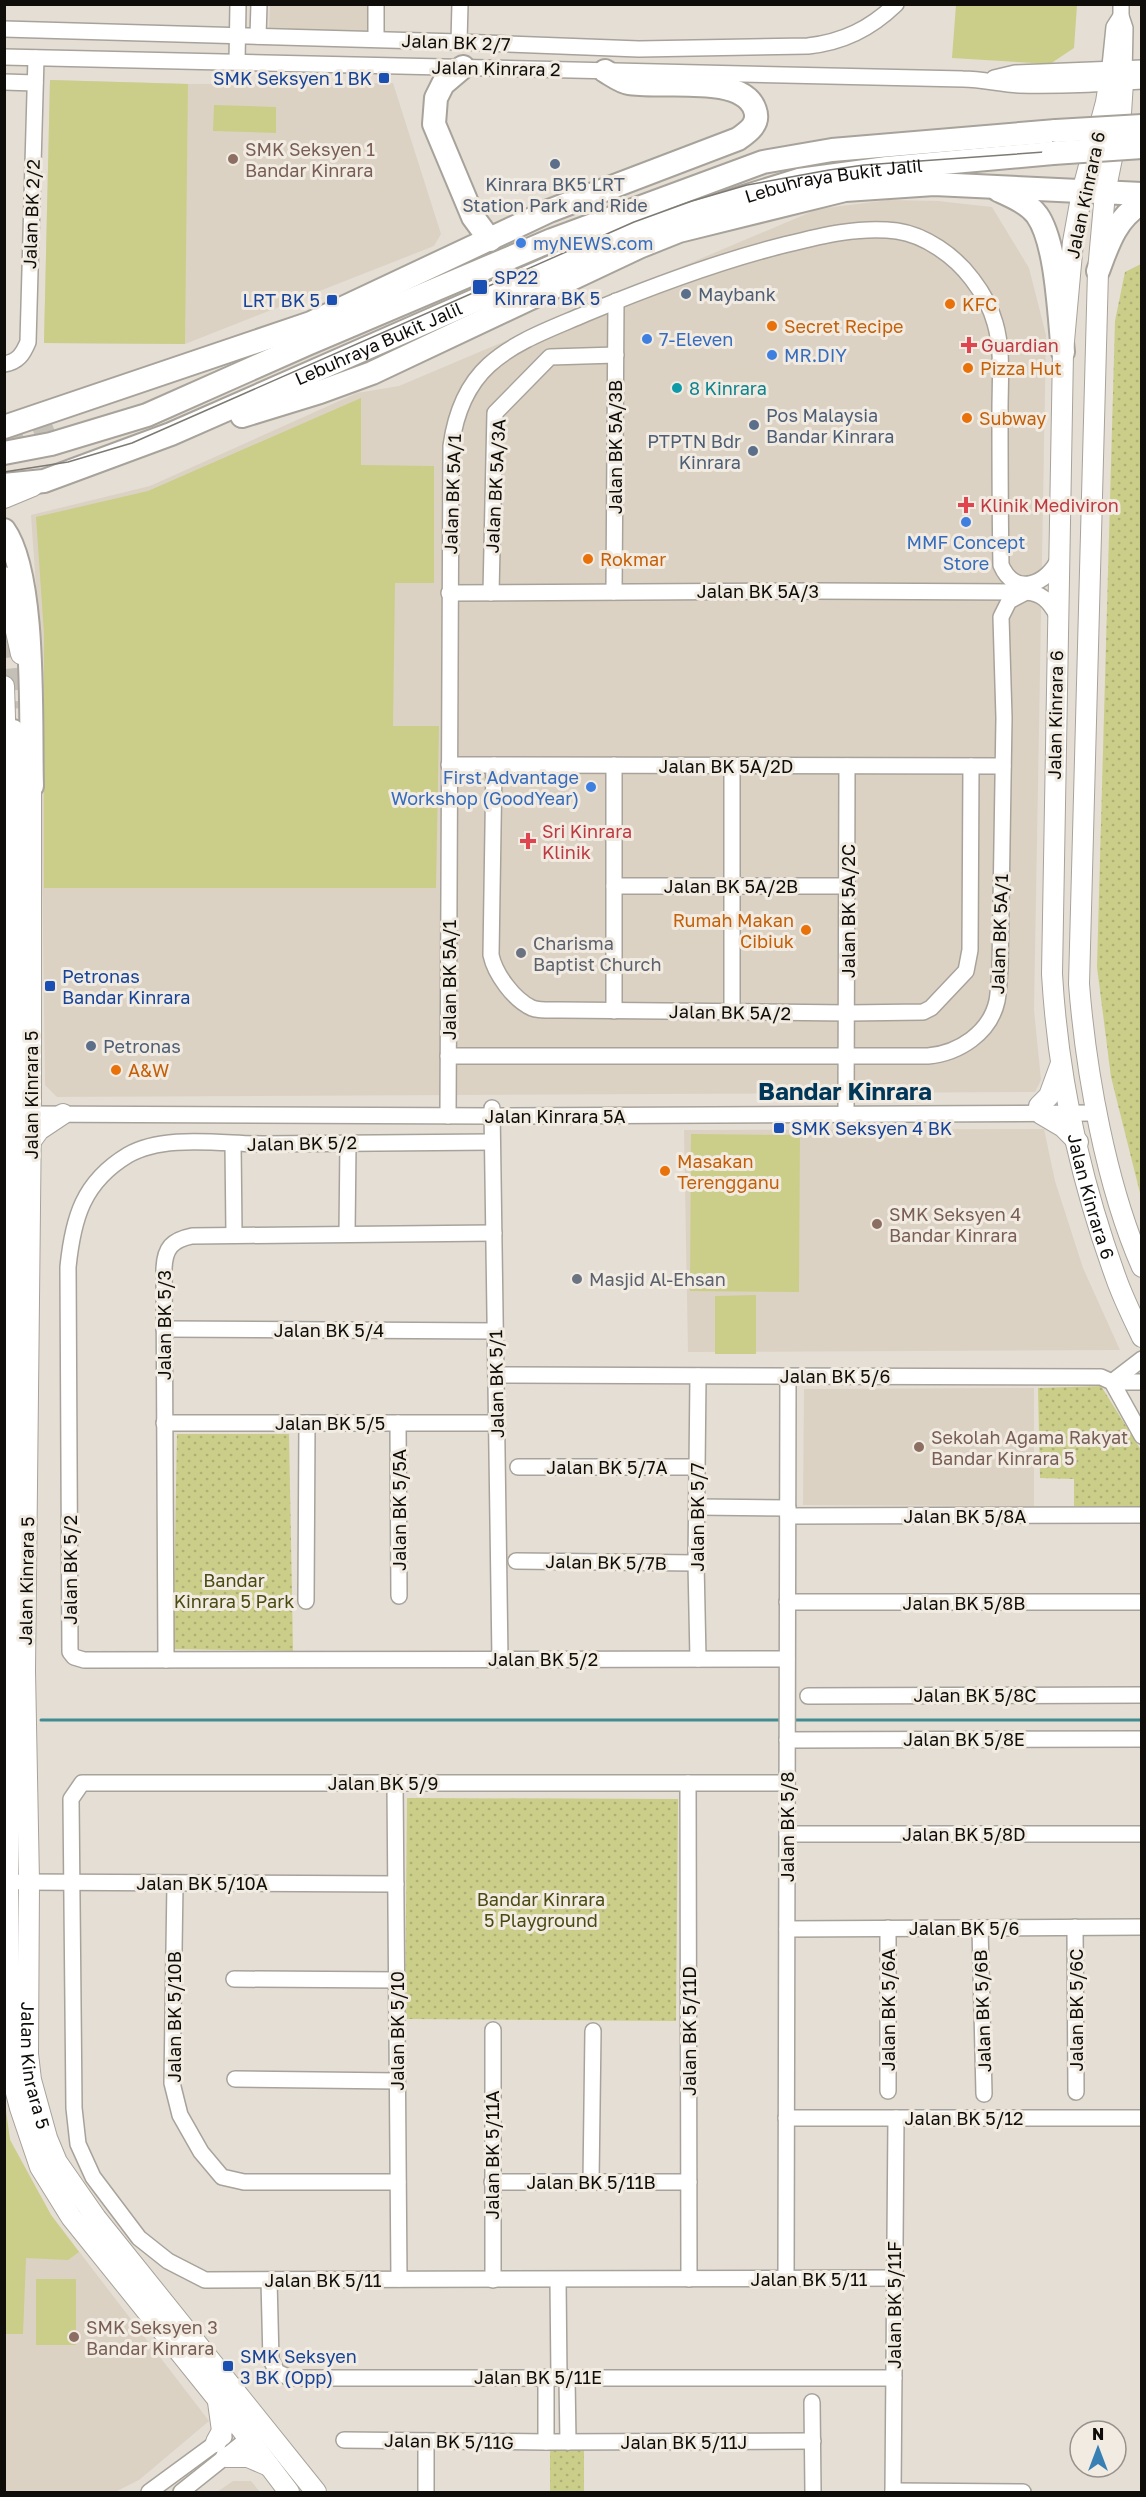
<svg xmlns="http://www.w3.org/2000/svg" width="1146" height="2497" font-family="'Golos Text',sans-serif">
<defs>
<pattern id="grass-dots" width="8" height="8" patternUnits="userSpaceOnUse" patternTransform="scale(1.5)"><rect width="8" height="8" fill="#cace88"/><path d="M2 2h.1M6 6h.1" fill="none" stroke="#acb074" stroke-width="1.8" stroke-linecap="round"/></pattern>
</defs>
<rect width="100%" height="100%" fill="#e4ded5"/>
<g fill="#dcd2c3">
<path d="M270 5H372V33L269 31Z"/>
<path d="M50 80 188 84 393 83 441 234 434 246 185 344 44 343Z"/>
<path d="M889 200 938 201 992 207 1029 268 1046 335 1034 1010 1041 1080 1035 1092 57 1097 45 1085 39 630 31 515 150 486 357 393 399 386 818 209Z"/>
<path d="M1044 1129 1055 1181 1083 1268 1120 1350 688 1352 684 1130Z"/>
<path d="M1034 1388V1506L803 1505 804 1389Z"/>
<path d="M4 2103 10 2140 51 2215 209 2421 139 2480 115 2492H5Z"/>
<path d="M233 2481H251L260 2492H217Z"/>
</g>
<g fill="url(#grass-dots)">
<path d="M1141 264V1197L1111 1077 1097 967 1115 321 1125 272Z"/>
<path d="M1101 1386 1141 1450V1506H1074V1479L1040 1478 1038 1388Z"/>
<path d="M177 1434H289L293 1651 173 1649Z"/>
<path d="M407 1798 678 1799 676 2021 405 2019Z"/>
<path d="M584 2448V2492H550V2449Z"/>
</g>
<g fill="#cace88">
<path d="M956 5H1077L1074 48 1050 64 952 58Z"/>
<path d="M50 80 188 84 185 344 44 343Z"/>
<path d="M214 105 276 107V133L213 131Z"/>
<path d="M361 398V465L434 466V583H395L393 726H439L436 888H44V634L36 517 148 491Z"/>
<path d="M691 1134 800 1135 799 1292 690 1291Z"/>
<path d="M756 1295V1354H715V1296Z"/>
<path d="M5 2103 10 2140 51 2215 79 2252 68 2260 26 2258 23 2334H5Z"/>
<rect x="36" y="2279" width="40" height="66"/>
</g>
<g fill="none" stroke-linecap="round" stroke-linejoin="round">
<g stroke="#418c93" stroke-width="3">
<path d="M41 1720H783"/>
<path d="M792 1720H1142"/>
</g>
<g stroke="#c4bfb7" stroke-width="22" stroke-dasharray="22 11" stroke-linecap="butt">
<path d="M6 451 16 443 54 429"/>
<path d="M4 636 11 709"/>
</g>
<g stroke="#a8a39a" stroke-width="18">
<g id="minor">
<path d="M1121 4V16L1125 28 1124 76"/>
<path d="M4 29 459 42 639 49 808 46C843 42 870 29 896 4"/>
<path d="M258 36 259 4"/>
<path d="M376 39V4"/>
<path d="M459 42 460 4"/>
<path d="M4 57 963 79C982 79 1000 84 1019 85 1060 86 1101 84 1142 81"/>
<path d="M237 62 238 4"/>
<path d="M1109 76 1114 27 1121 16"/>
<path d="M994 78 1015 73 1142 68"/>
<path d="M4 82 35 83"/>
<path d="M4 364C18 362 23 354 28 342L36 58"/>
<path d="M614 592 616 301"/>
<path d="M449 593 815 591 1026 592C1042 593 1049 601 1057 615"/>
<path d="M491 593 495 413 550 357 616 355"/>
<path d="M449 765 1003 766"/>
<path d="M494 765 491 955C495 974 514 1000 532 1008 540 1011 552 1010 561 1010L848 1013 923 1012 931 1008 966 971 970 950 971 766"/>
<path d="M614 765V1011"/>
<path d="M732 766V1012"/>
<path d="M614 886H848"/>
<path d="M448 1056H928C959 1053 990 1033 997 1001 999 990 999 978 1000 968L1004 718 1001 617 1009 601 1026 592"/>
<path d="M492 1108 500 1659"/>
<path d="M21 1114 492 1116 1098 1113"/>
<path d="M846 1114 847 766"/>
<path d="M448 1116 451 446C455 417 466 386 489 365 515 341 553 328 585 314 650 287 716 262 784 245 820 236 859 226 897 231 925 235 955 256 972 279 982 292 991 308 995 323 1003 350 1000 382 1000 410 1000 462 1000 514 1001 565 1015 598 1048 584 1059 558"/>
<path d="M492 1142C416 1142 340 1143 263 1144 222 1144 164 1134 128 1155 83 1182 73 1218 68 1267L70 1652 74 1657 84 1660 787 1659"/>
<path d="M233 1144 234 1234"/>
<path d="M347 1234 348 1143"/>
<path d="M164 1329 495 1331"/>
<path d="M496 1375 1101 1377 1112 1382 1142 1436"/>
<path d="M1112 1382 1142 1359"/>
<path d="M1112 1382H1142"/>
<path d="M164 1423H496"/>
<path d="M398 1423 399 1596"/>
<path d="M518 1467H697"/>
<path d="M697 1507 788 1508"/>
<path d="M788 1516 1142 1515"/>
<path d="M516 1561 696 1563"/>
<path d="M306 1601 307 1423"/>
<path d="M787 1602H1142"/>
<path d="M698 1659 696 1563 698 1376"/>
<path d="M166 1660 164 1268C165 1248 172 1240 192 1236L494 1233"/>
<path d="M808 1696 1142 1695"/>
<path d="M787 1740 1142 1739"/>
<path d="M395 1783 399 2279"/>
<path d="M688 1783 689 2279"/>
<path d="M787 1783H82L71 1799 74 2108 78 2144 93 2177 139 2238 168 2261 205 2280 895 2278"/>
<path d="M787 1834H1142"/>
<path d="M20 1882 396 1884"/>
<path d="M175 1883 172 2083 180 2115 201 2152 222 2177 244 2182H398"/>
<path d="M1075 1927 1076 2092"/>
<path d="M980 1928 984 2094"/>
<path d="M787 1929 1142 1927"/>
<path d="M234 1979 397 1980"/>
<path d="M493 2030V2280"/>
<path d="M235 2079 397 2081"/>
<path d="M888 2091V1928"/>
<path d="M786 2118H1142"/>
<path d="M492 2182H689"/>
<path d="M591 2182 593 2031"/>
<path d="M786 2279 788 1376"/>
<path d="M269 2280 271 2360 277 2372 290 2378H894"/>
<path d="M558 2280 559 2377"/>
<path d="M546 2377V2442"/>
<path d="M567 2378 568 2442"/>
<path d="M812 2402 813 2492"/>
<path d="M344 2440 546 2442 813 2441"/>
<path d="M893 2491 1023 2492"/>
<path d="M149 2492 224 2437"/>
<path d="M181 2492 255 2433"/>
<path d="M426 2492V2441"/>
<path d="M893 2492 896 2118"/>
</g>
</g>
<g stroke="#a8a39a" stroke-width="22">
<g id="major">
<path d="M1123 82 1121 113 1105 193 1098 271 1079 984C1086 1073 1106 1185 1142 1267"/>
<path id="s1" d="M1109 83 1106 102 1082 192 1073 242 1063 352 1052 974C1058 1077 1081 1182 1116 1278 1123 1298 1133 1318 1142 1337"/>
<path d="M4 498 33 486"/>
<path d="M4 577 21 654"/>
<path d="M4 686 6 749"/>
<path id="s2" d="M31 773V1114L25 1671 29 1882 28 2054 31 2080 47 2138 57 2162 96 2218 316 2492"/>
<path d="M5 992V848"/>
<path d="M8 1022 11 1036 12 1113V1445L8 1882 10 2053 13 2081 20 2108 40 2167 71 2217 239 2426 289 2492"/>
<path d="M1039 1106 1049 1096 1060 1066"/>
<path d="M1041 1114 1063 1127 1078 1142"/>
<path d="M31 1141 39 1130 63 1114"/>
<path d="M216 2442 222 2431 218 2402"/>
<path d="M226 2457H248L269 2466"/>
</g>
</g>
<g stroke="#a8a39a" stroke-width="26">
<g id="highway">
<path d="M463 67 443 84 436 98 434 124 473 217 490 240"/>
<path d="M998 190C1011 196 1028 203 1037 215 1057 243 1059 317 1063 352"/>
<path d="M1098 271C1108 244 1116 218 1142 203"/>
<path d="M242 416 320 392 372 373 639 247 679 231 845 190 934 184 1142 194"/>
<path d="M4 427 311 323 549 211 738 139C748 132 760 124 755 110 743 73 660 89 629 83 621 82 612 75 605 71"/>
<path d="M4 453 51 444 147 415 307 344 552 240 763 162 832 150 1056 131"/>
<path id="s3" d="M4 485 44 481 171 434 631 232 799 180 887 168 1053 153"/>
<path d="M4 530C37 576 30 727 32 786"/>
<path d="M11 1036C22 935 14 832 13 731"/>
</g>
</g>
<use href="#minor" stroke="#fff" stroke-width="15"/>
<use href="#major" stroke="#fff" stroke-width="20"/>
<use href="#highway" stroke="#fff" stroke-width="22"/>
<path stroke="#7d7973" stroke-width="1.5" d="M4 472 68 462 132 443 634 222 692 201 747 185 829 170 864 165 1142 145"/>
<g stroke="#a8a39a" stroke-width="26" stroke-linecap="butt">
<g id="highway-bridge">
<path d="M1056 131 1142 126"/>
<path d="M1053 153 1142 147"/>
</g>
</g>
<use href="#highway-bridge" stroke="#fff" stroke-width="22"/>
</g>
<g fill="#1a4fb4" stroke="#f1ebe2" stroke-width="2">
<rect x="378" y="72" width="12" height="12" rx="3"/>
<rect x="472" y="279" width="16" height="16" rx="3"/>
<rect x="326" y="294" width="12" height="12" rx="3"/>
<rect x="44" y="980" width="12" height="12" rx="3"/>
<rect x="773" y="1122" width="12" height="12" rx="3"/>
<rect x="222" y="2360" width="12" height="12" rx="3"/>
</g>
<g fill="#8d6e63" stroke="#f1ebe2" stroke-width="2">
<circle cx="233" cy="159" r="6"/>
<circle cx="877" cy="1224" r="6"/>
<circle cx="919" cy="1447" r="6"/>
<circle cx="74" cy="2337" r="6"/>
</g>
<g fill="#5c6f8a" stroke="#f1ebe2" stroke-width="2">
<circle cx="555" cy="164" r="6"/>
<circle cx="686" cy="294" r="6"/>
<circle cx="754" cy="425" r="6"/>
<circle cx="753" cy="451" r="6"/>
<circle cx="91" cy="1046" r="6"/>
</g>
<g fill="#3f7fe0" stroke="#f1ebe2" stroke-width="2">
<circle cx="521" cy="243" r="6"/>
<circle cx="647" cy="339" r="6"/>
<circle cx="772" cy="355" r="6"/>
<circle cx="966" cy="522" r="6"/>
<circle cx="591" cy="787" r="6"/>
</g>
<g fill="#e8710a" stroke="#f1ebe2" stroke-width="2">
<circle cx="950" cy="304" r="6"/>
<circle cx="772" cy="326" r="6"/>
<circle cx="968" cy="368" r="6"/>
<circle cx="967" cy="418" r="6"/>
<circle cx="588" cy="559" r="6"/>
<circle cx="806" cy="930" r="6"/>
<circle cx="116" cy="1070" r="6"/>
<circle cx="665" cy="1171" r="6"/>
</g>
<g fill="#e0444e" stroke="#f1ebe2" stroke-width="2">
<path d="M966 336h6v6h6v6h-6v6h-6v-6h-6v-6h6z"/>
<path d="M963 496h6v6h6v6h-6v6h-6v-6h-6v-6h6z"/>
<path d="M525 832h6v6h6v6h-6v6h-6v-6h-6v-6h6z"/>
</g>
<circle fill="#0f9aa8" stroke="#f1ebe2" stroke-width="2" cx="677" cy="388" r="6"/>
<g fill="#6b7280" stroke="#f1ebe2" stroke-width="2">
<circle cx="521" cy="953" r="6"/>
<circle cx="577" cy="1279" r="6"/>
</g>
<g text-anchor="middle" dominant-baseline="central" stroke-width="6" stroke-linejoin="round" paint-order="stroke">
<g font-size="18" fill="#0f0d0a" stroke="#f1ebe2">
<text transform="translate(456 42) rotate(2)">Jalan BK 2/7</text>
<text transform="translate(496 68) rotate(1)">Jalan Kinrara 2</text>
<text stroke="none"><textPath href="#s3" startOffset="888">Lebuhraya Bukit Jalil</textPath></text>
<text transform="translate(1085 195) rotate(-78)">Jalan Kinrara 6</text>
<text transform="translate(31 214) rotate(-88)">Jalan BK 2/2</text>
<text stroke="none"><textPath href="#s3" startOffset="402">Lebuhraya Bukit Jalil</textPath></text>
<text transform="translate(615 447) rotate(-90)">Jalan BK 5A/3B</text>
<text transform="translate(495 486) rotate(-87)">Jalan BK 5A/3A</text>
<text transform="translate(452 494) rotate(-88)">Jalan BK 5A/1</text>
<text x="758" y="591">Jalan BK 5A/3</text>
<text transform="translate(1055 715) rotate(-89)">Jalan Kinrara 6</text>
<text x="726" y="766">Jalan BK 5A/2D</text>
<text x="731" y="886">Jalan BK 5A/2B</text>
<text transform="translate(848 911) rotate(-90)">Jalan BK 5A/2C</text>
<text transform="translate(999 934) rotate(-88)">Jalan BK 5A/1</text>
<text transform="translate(449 980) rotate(-90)">Jalan BK 5A/1</text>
<text transform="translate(730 1012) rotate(1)">Jalan BK 5A/2</text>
<text transform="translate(31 1095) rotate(-90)">Jalan Kinrara 5</text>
<text x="555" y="1116">Jalan Kinrara 5A</text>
<text transform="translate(302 1143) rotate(-1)">Jalan BK 5/2</text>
<text stroke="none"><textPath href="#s1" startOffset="1122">Jalan Kinrara 6</textPath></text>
<text transform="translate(164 1325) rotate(-90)">Jalan BK 5/3</text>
<text x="329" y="1330">Jalan BK 5/4</text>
<text x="835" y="1376">Jalan BK 5/6</text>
<text transform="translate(496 1384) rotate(-91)">Jalan BK 5/1</text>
<text x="330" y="1423">Jalan BK 5/5</text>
<text x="607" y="1467">Jalan BK 5/7A</text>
<text transform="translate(399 1510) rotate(-90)">Jalan BK 5/5A</text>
<text x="965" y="1516">Jalan BK 5/8A</text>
<text transform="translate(697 1517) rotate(-90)">Jalan BK 5/7</text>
<text transform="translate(606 1562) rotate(1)">Jalan BK 5/7B</text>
<text transform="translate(70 1570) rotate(-90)">Jalan BK 5/2</text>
<text transform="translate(26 1581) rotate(-89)">Jalan Kinrara 5</text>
<text x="964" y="1603">Jalan BK 5/8B</text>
<text x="543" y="1659">Jalan BK 5/2</text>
<text x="975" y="1695">Jalan BK 5/8C</text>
<text x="964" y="1739">Jalan BK 5/8E</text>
<text x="383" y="1783">Jalan BK 5/9</text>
<text transform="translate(787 1827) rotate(-90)">Jalan BK 5/8</text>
<text x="964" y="1834">Jalan BK 5/8D</text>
<text x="202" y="1883">Jalan BK 5/10A</text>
<text x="964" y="1928">Jalan BK 5/6</text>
<text transform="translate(888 2010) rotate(-90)">Jalan BK 5/6A</text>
<text transform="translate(1076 2010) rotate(-90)">Jalan BK 5/6C</text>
<text transform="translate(982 2011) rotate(-92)">Jalan BK 5/6B</text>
<text transform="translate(174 2017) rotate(-90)">Jalan BK 5/10B</text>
<text transform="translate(397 2031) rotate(-90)">Jalan BK 5/10</text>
<text transform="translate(689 2031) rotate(-90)">Jalan BK 5/11D</text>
<text stroke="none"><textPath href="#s2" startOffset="1293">Jalan Kinrara 5</textPath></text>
<text x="964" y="2118">Jalan BK 5/12</text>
<text transform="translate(492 2155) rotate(-90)">Jalan BK 5/11A</text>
<text x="591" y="2182">Jalan BK 5/11B</text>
<text x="809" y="2279">Jalan BK 5/11</text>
<text x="323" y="2280">Jalan BK 5/11</text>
<text transform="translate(894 2305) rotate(-90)">Jalan BK 5/11F</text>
<text x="538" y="2377">Jalan BK 5/11E</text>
<text transform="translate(449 2441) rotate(1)">Jalan BK 5/11G</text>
<text x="684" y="2442">Jalan BK 5/11J</text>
</g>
<g font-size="18" fill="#164399" stroke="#f1ebe2" text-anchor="start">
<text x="372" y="78" text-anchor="end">SMK Seksyen 1 BK</text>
<text x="494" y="277">SP22<tspan x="494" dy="21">Kinrara BK 5</tspan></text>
<text x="320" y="300" text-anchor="end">LRT BK 5</text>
<text x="62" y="976">Petronas<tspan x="62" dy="21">Bandar Kinrara</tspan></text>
<text x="791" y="1128">SMK Seksyen 4 BK</text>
<text x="240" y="2356">SMK Seksyen<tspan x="240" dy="21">3 BK (Opp)</tspan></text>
</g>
<g font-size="18" fill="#785e54" stroke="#f1ebe2" text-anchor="start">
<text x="245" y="149">SMK Seksyen 1<tspan x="245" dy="21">Bandar Kinrara</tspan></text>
<text x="889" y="1214">SMK Seksyen 4<tspan x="889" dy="21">Bandar Kinrara</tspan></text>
<text x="931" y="1437">Sekolah Agama Rakyat<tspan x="931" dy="21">Bandar Kinrara 5</tspan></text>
<text x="86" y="2327">SMK Seksyen 3<tspan x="86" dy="21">Bandar Kinrara</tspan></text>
</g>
<g font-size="18" fill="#4e5e75" stroke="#f1ebe2" text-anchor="start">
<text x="555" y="184" text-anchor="middle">Kinrara BK5 LRT<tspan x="555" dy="21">Station Park and Ride</tspan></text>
<text x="698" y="294">Maybank</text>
<text x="766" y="415">Pos Malaysia<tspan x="766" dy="21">Bandar Kinrara</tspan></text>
<text x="741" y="441" text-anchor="end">PTPTN Bdr<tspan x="741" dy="21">Kinrara</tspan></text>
<text x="103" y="1046">Petronas</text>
</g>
<g font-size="18" fill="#366cbe" stroke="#f1ebe2" text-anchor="start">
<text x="533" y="243">myNEWS.com</text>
<text x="659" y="339">7-Eleven</text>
<text x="784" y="355">MR.DIY</text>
<text x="966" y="542" text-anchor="middle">MMF Concept<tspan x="966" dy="21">Store</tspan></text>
<text x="579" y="777" text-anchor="end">First Advantage<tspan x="579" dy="21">Workshop (GoodYear)</tspan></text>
</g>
<g font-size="18" fill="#c56008" stroke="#f1ebe2" text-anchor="start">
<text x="962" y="304">KFC</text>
<text x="784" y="326">Secret Recipe</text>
<text x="980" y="368">Pizza Hut</text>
<text x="979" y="418">Subway</text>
<text x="600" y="559">Rokmar</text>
<text x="794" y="920" text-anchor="end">Rumah Makan<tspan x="794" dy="21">Cibiuk</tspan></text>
<text x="128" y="1070">A&amp;W</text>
<text x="677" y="1161">Masakan<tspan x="677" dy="21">Terengganu</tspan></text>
</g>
<g font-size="18" fill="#be3a42" stroke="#f1ebe2" text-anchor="start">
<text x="981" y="345">Guardian</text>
<text x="980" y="505">Klinik Mediviron</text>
<text x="542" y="831">Sri Kinrara<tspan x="542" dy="21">Klinik</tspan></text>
</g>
<g font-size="18" fill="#0d838f" stroke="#f1ebe2" text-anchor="start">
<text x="689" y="388">8 Kinrara</text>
</g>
<g font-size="18" fill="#5b616d" stroke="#f1ebe2" text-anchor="start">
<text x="533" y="943">Charisma<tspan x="533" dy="21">Baptist Church</tspan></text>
<text x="589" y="1279">Masjid Al-Ehsan</text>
</g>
<g font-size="18" fill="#494b11" stroke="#f1ebe2">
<text x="234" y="1580">Bandar<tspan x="234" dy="21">Kinrara 5 Park</tspan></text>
<text x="541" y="1899">Bandar Kinrara<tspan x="541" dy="21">5 Playground</tspan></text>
</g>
<g font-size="24" font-weight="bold" fill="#003658" stroke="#f1ebe2">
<text x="845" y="1090">Bandar Kinrara</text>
</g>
</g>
<rect width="1146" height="2497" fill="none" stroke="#0f0d0a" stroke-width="12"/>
<g transform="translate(1098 2449)"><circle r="28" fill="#f1ebe2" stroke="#97928c" stroke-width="1.5"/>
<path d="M0-4.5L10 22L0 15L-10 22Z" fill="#3880b4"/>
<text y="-9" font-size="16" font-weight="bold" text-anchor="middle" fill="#0f0d0a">N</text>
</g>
</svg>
